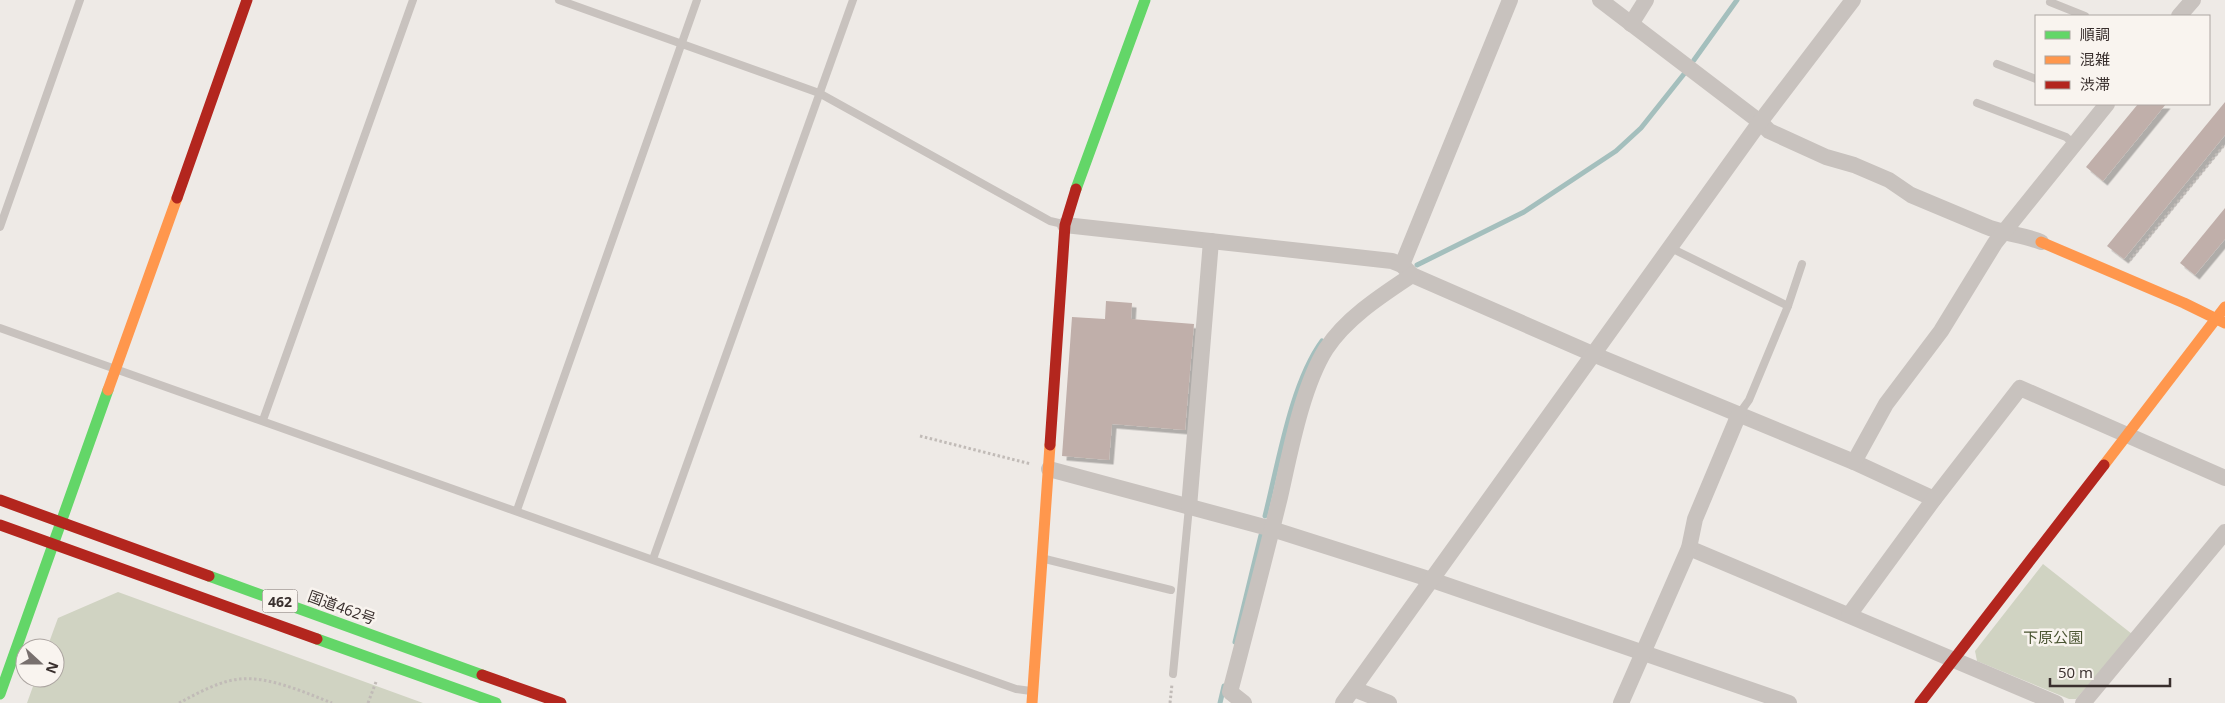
<svg xmlns="http://www.w3.org/2000/svg" width="2225" height="703" font-family="'Open Sans','Noto Sans JP',sans-serif">
<defs>
<filter id="shadow"><feDropShadow dx="4.5" dy="4.5" stdDeviation="0" flood-color="#0004"/></filter>
</defs>
<rect width="100%" height="100%" fill="#eeeae6"/>
<g fill="#d0d3c2">
<path d="M2043 564 2132 634 2076 699H2069L1977 661 1975 651Z"/>
<path d="M118 592 423 703H27L36 678H55V648H47L58 618Z"/>
</g>
<g fill="none" stroke-linecap="round" stroke-linejoin="round">
<g stroke="#a4bfbd" stroke-width="5">
<path d="M1694 60 1737 0"/>
<path d="M1417 265 1524 212 1616 151 1641 128 1684 74"/>
<path d="M1265 516C1278 465 1291 383 1322 341"/>
<path d="M1235 642 1261 535"/>
<path d="M1220 703 1224 686"/>
</g>
</g>
<g fill="#c0afaa" filter="url(#shadow)">
<path d="M2225 102V135L2124 259 2107 246Z"/>
<path d="M2138 104H2166L2103 181 2086 167Z"/>
<path d="M2225 208V239L2195 275 2180 263Z"/>
<path d="M1106 301 1132 303 1131 319 1194 324 1185 430 1112 424 1109 460 1062 456 1072 317 1105 319Z"/>
</g>
<g fill="none" stroke-linecap="round" stroke-linejoin="round">
<g stroke="#c1bbb7" stroke-width="3" stroke-dasharray="2.5 2.5" stroke-linecap="butt">
<path d="M2130 260 2225 144"/>
<path d="M920 436 1031 464"/>
<path d="M179 703C198 693 219 681 240 679 269 676 306 693 332 703"/>
<path d="M368 703 376 682"/>
<path d="M1170 703 1172 684"/>
</g>
<g stroke="#c8c2be" stroke-width="8">
<path d="M559 0 819 93 1050 221 1063 224"/>
<path d="M2050 2 2085 16"/>
<path d="M1997 64 2036 79"/>
<path d="M1977 103 2066 137 2074 144"/>
<path d="M0 227 80 0"/>
<path d="M1671 248 1788 306"/>
<path d="M0 328 1016 689 1031 691"/>
<path d="M1739 414 1749 400 1788 306 1802 264"/>
<path d="M263 420 413 0"/>
<path d="M517 510 697 0"/>
<path d="M653 559 853 0"/>
<path d="M1045 559 1171 590"/>
<path d="M1173 674 1189 507"/>
</g>
<g stroke="#c8c2be" stroke-width="16">
<path d="M1600 0 1760 122 1769 131 1826 157 1854 165 1889 180 1911 195 1985 226C2003 234 2022 234 2041 242"/>
<path d="M2179 16 2193 0"/>
<path d="M1631 24 1646 0"/>
<path d="M1065 225 1392 261 1402 265 1412 275 1595 355 1854 462 1934 499"/>
<path d="M1402 265 1510 0"/>
<path d="M1854 462 1886 404 1941 331 1995 243 2107 104"/>
<path d="M1049 469 1272 529 1432 580 1789 703"/>
<path d="M1189 507 1211 241"/>
<path d="M1689 548 2056 703"/>
<path d="M1849 615 1934 499 2020 388 2225 478"/>
<path d="M1354 689 1389 703"/>
<path d="M1244 703 1230 692C1247 627 1264 562 1280 497 1290 453 1302 387 1326 349 1346 318 1382 295 1412 275"/>
<path d="M1343 703 1760 122 1853 0"/>
<path d="M1621 703 1689 548 1695 519 1739 414"/>
<path d="M2083 703 2225 532"/>
</g>
<g stroke="#63d668" stroke-width="11">
<path d="M1076 189 1145 0"/>
<path d="M209 576 482 675"/>
<path d="M317 639 496 703"/>
<path d="M0 694 108 390"/>
</g>
<g stroke="#ff974d" stroke-width="11">
<path d="M2041 242 2184 303 2225 323"/>
<path d="M108 390 177 198"/>
<path d="M2104 465 2225 307"/>
<path d="M1032 703 1050 445"/>
</g>
<g stroke="#b3261e" stroke-width="11">
<path d="M177 198 247 0"/>
<path d="M1050 445 1065 225 1076 189"/>
<path d="M0 500 209 576"/>
<path d="M0 525 317 639"/>
<path d="M482 675 561 703"/>
<path d="M1920 703 2104 465"/>
</g>
</g>
<g text-anchor="middle" dominant-baseline="central" stroke-width="5" stroke-linejoin="round" paint-order="stroke">
<rect fill="#f9f4ef" stroke="#736a67" stroke-width="1" x="262.5" y="589.5" width="35" height="23" rx="4"/>
<g font-size="14" font-weight="bold" fill="#392f2d">
<text x="280" y="601">462</text>
</g>
<g font-size="15" fill="#392f2d" stroke="#f9f4ef">
<text transform="translate(342 607) rotate(20)">国道462号</text>
</g>
<g font-size="15" fill="#4b5533" stroke="#f9f4ef">
<text x="2053" y="637">下原公園</text>
</g>
</g>
<rect x="2035" y="15" width="175" height="90" fill="#f9f4ef" stroke="#aca5a1"/>
<rect x="2045" y="31" width="25" height="8" fill="#63d668" stroke="#aca5a1"/>
<text x="2080" y="40" font-size="15" fill="#392f2d">順調</text>
<rect x="2045" y="56" width="25" height="8" fill="#ff974d" stroke="#aca5a1"/>
<text x="2080" y="65" font-size="15" fill="#392f2d">混雑</text>
<rect x="2045" y="81" width="25" height="8" fill="#b3261e" stroke="#aca5a1"/>
<text x="2080" y="90" font-size="15" fill="#392f2d">渋滞</text>
<g transform="translate(40 663) rotate(111)"><circle r="24" fill="#f9f4ef" stroke="#aca5a1"/>
<path d="M0-4L9 19L0 12L-9 19Z" fill="#78706e"/>
<text y="-8" font-size="14" font-weight="bold" text-anchor="middle" fill="#392f2d">N</text>
</g>
<path d="M2050 678v8h120v-8" fill="none" stroke="#392f2d" stroke-width="2.5"/>
<text x="2058" y="678" font-size="15" fill="#392f2d" stroke="#f9f4ef" stroke-width="4" paint-order="stroke">50 m</text>
</svg>
